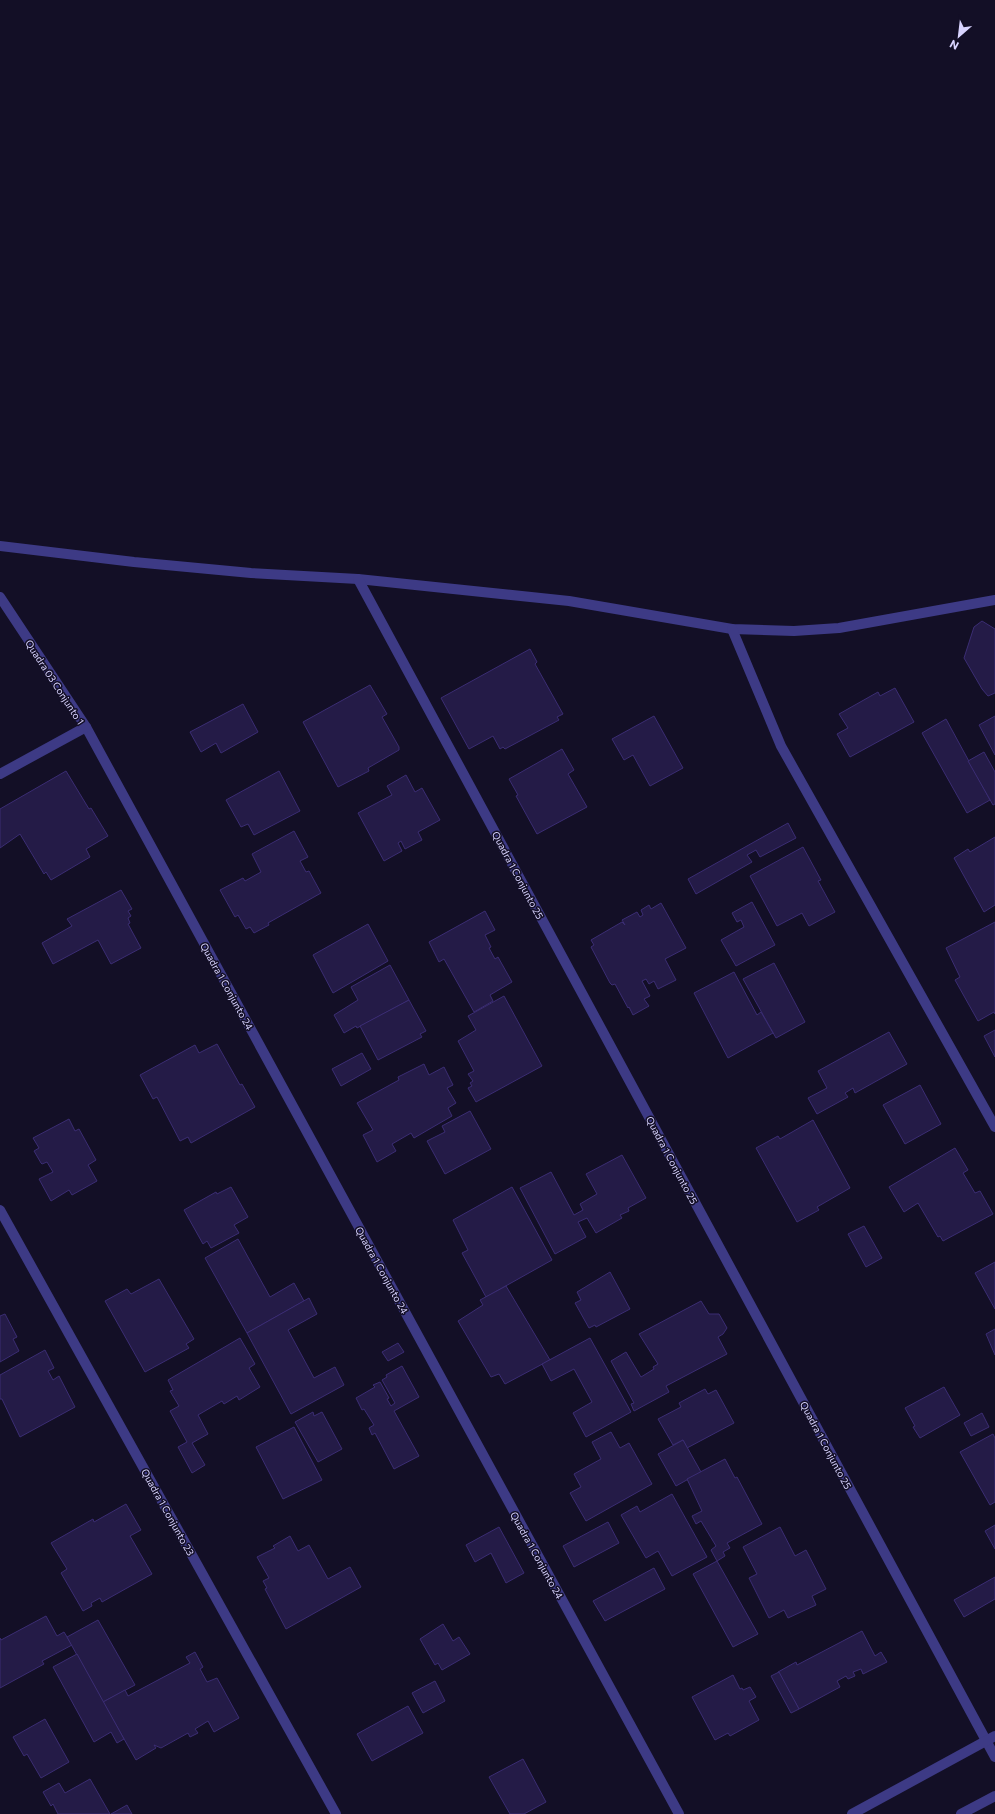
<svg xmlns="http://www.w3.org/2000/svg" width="995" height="1814" font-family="Commissioner,sans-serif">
<rect width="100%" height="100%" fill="#130f26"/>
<g fill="#241b47" stroke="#3b2d73">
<path d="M982 621 995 629V693L988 696 982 689 964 658 974 627Z"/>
<path d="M530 649 537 662 535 664 563 714 557 717 559 720 505 749 503 747 500 749 493 736 469 749 441 698Z"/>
<path d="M370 685 387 714 382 717 399 747V750L368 768 369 771 338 787 303 722Z"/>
<path d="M895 688 914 722 850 757 837 734 848 728 839 714 878 692 880 696Z"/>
<path d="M243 704 258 732 221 753 216 743 201 752 190 732Z"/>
<path d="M654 716 683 768 650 786 633 755 624 760 612 739Z"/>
<path d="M995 716V755L979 725Z"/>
<path d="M946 719 990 800 967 813 922 733Z"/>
<path d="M562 749 574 770 568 774 587 807 537 834 516 796 518 795 509 779Z"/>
<path d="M984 752 995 772V804L993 805 968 761Z"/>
<path d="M66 771 89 809 91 808 108 836 86 849 90 857 51 880 46 872 44 874 20 834 0 848V809Z"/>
<path d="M279 771 300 811 254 835 248 824 241 827 226 800Z"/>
<path d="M406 775 415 792 422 788 440 820 418 832 422 840 405 849 401 841 398 843 402 851 384 861 358 813 392 795 387 786Z"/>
<path d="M788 823 796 838 760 857 756 850 747 855 752 862 696 894 688 879Z"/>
<path d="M294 831 308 857 300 861 306 872 309 871 321 893 268 923 269 925 254 933 250 927 246 929 238 915 235 917 220 890 243 878 245 881 261 872 252 854Z"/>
<path d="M995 837V905L984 912 954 858 968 849 970 852Z"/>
<path d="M803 847 821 880 818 881 835 912 809 926 802 913 777 926 750 876Z"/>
<path d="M121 890 132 909 128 911 131 916 128 918 130 923 128 924 141 948 111 964 98 940 53 964 42 943 72 926 67 919Z"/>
<path d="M752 902 775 945 736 966 721 940 744 927 741 920 737 922 732 913Z"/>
<path d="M661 903 686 948 665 959 676 980 658 989 654 981 649 984 646 979 642 981 650 996 644 999 649 1006 633 1015 629 1007 628 1008 615 984 612 985 610 983 591 947 594 945 591 940 622 922 625 925 622 920 637 912 640 917 643 915 641 910 649 905 651 909Z"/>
<path d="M485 911 495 930 485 935 491 947 489 948 495 959 498 957 512 982 490 995 493 1001 474 1012 444 959 439 962 429 942Z"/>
<path d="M995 922V1014L994 1012 978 1021 955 980 960 977 946 948Z"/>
<path d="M368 924 388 961 333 993 313 955Z"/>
<path d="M774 963 805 1022 776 1038 743 979Z"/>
<path d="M390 965 409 1000 357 1028 356 1026 344 1033 334 1015 358 1000 351 987Z"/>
<path d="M734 972 757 1015 761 1012 773 1033 728 1058 694 993Z"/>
<path d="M504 996 542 1066 476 1102 468 1088 472 1086 470 1083 473 1081 468 1074 474 1071 458 1041 476 1030 468 1016Z"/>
<path d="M409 1000 426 1031 420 1034 422 1037 378 1060 360 1026Z"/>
<path d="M995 1030V1057L984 1036Z"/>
<path d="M889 1032 907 1064 855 1093 853 1088 845 1093 848 1097 817 1114 808 1098 827 1088 818 1071Z"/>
<path d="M217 1044 240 1085 242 1084 255 1107 191 1143 188 1137 180 1141 157 1097 153 1099 140 1075 195 1045 199 1053Z"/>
<path d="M362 1053 371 1069 341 1086 332 1069Z"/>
<path d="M424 1064 429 1075 444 1067 453 1085 447 1088 456 1103 448 1108 452 1116 414 1138 411 1133 392 1144 396 1151 377 1162 363 1135 373 1130 357 1103 399 1080 398 1077Z"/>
<path d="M920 1085 941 1124 905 1144 883 1105Z"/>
<path d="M470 1111 491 1149 445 1174 427 1141 445 1132 442 1126Z"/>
<path d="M69 1119 75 1131 79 1129 96 1160 88 1165 97 1181 72 1195 69 1190 51 1201 39 1179 53 1172 47 1162 42 1164 41 1163 34 1151 39 1148 33 1138Z"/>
<path d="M813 1120 850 1188 817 1207 819 1210 797 1222 756 1148 778 1136 780 1139Z"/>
<path d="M955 1148 968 1170 963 1173 975 1193 980 1191 993 1214 943 1241 940 1236 938 1237 918 1203 904 1212 889 1187Z"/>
<path d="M622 1155 646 1198 628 1208 629 1211 620 1215 622 1218 596 1233 587 1218 578 1222 586 1237 555 1254 520 1188 551 1172 574 1215 583 1210 580 1204 597 1194 586 1174Z"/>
<path d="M231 1187 248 1217 234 1225 239 1233 211 1248 207 1241 203 1244 184 1210 216 1192 217 1194Z"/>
<path d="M512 1187 552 1260 486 1297 462 1253 468 1250 453 1220Z"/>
<path d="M864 1226 882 1258 866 1267 848 1234Z"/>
<path d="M238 1239 270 1297 294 1283 304 1301 247 1333 205 1258Z"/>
<path d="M995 1262V1309L975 1273Z"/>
<path d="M610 1272 630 1309 596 1327 595 1325 589 1328 575 1303 581 1300 577 1292Z"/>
<path d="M159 1279 194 1339 186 1344 189 1348 145 1372 105 1301 127 1289 131 1294Z"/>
<path d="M506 1286 550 1360 505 1384 499 1374 491 1377 458 1321 483 1305 480 1300Z"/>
<path d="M309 1298 317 1314 288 1330 314 1378 335 1367 344 1385 291 1414 247 1333Z"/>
<path d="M701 1301 709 1314H719L727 1328 723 1334 718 1337 727 1354 666 1386 669 1392 634 1411 631 1404 634 1403 611 1361 626 1352 641 1377 654 1369 653 1367 658 1364 639 1334Z"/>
<path d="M5 1314 17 1337 13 1339 19 1351 0 1362V1316Z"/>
<path d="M995 1329V1355L986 1334Z"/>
<path d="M240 1338 255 1364 249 1368 260 1387 239 1400 237 1396 224 1404 222 1401 198 1415 208 1434 192 1443 205 1465 192 1473 178 1447 187 1442 170 1411 179 1406 170 1391 173 1390 168 1380Z"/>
<path d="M590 1338 631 1412 586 1437 573 1413 592 1402 574 1369 551 1381 542 1364Z"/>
<path d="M398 1343 404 1352 388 1361 382 1352Z"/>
<path d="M45 1350 54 1368 48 1371 53 1380 59 1376 75 1407 20 1437 2 1399H0V1375Z"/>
<path d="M402 1366 419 1397 394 1411 419 1456 394 1469 375 1433 372 1435 369 1428 374 1425 364 1409 362 1410 356 1398 375 1387 373 1385 380 1382 389 1398 387 1399 391 1406 395 1403 382 1380 387 1377 386 1375Z"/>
<path d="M944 1387 960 1415 920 1438 913 1427 915 1426 905 1408Z"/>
<path d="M705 1389 708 1394 716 1390 734 1423 687 1448 683 1440 673 1445 658 1419 681 1407 679 1403Z"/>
<path d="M313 1412 314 1416 322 1412 342 1449 318 1462 295 1422Z"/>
<path d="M982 1413 989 1427 971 1436 964 1423Z"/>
<path d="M294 1427 322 1480 283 1499 256 1447Z"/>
<path d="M611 1432 620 1448 629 1443 652 1484 586 1521 570 1493 581 1487 574 1474 601 1459 592 1442Z"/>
<path d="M993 1434 995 1438V1502L990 1505 960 1452Z"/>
<path d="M683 1440 701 1472 676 1486 658 1454Z"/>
<path d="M725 1459 735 1478 737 1477 762 1524 727 1543 730 1548 723 1552 725 1556 717 1561 711 1550 716 1546 701 1521 696 1524 692 1516 702 1511 687 1479Z"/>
<path d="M672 1494 707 1557 672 1576 658 1551 646 1558 621 1515 637 1506 640 1512Z"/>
<path d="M126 1504 141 1530 130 1536 152 1574 102 1602 100 1598 91 1603 92 1606 83 1611 61 1573 67 1569 51 1543 93 1519 94 1522Z"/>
<path d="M608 1522 619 1543 574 1567 563 1546Z"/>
<path d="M995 1525V1549L985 1531Z"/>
<path d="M499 1527 524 1573 506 1583 491 1553 475 1562 466 1545Z"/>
<path d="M780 1527 795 1556 806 1550 826 1589 812 1596 816 1605 788 1618 784 1610 769 1618 749 1578 757 1574 743 1547Z"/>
<path d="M290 1536 298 1551 309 1545 328 1579 350 1567 361 1587 286 1629 265 1589 267 1588 263 1581 269 1578 257 1557 275 1548 273 1546Z"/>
<path d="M717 1561 758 1634 733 1647 693 1574Z"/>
<path d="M654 1568 665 1589 605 1621 593 1601Z"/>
<path d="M995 1577V1599L964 1617 954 1600Z"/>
<path d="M46 1616 57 1636 64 1632 72 1645 42 1661 44 1664 0 1688V1638L1 1640Z"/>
<path d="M98 1620 135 1685 103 1702 67 1637Z"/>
<path d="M443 1624 453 1641 459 1637 470 1654 442 1670 438 1663 435 1665 420 1639Z"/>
<path d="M862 1631 875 1656 881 1652 887 1662 863 1674 861 1669 853 1672 855 1676 848 1679 846 1676 837 1681 840 1687 799 1709 778 1672 796 1662 797 1665Z"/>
<path d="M195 1652 203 1667 200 1669 207 1682 217 1678 239 1718 214 1732 208 1721 195 1729 198 1733 190 1737 188 1733 161 1748 154 1745 156 1748 136 1760 103 1702 125 1690 128 1696 190 1663 186 1657Z"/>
<path d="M77 1654 124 1739 117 1743 111 1732 94 1742 53 1667Z"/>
<path d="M779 1672 799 1709 791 1713 771 1676Z"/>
<path d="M733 1675 740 1689 742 1688 743 1690 750 1687 756 1697 749 1701 759 1720 730 1736 728 1733 715 1740 692 1697Z"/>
<path d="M435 1681 445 1701 423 1713 412 1693Z"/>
<path d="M408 1706 423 1733 372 1761 357 1734Z"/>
<path d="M45 1719 69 1762 41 1778 27 1754 24 1756 13 1737Z"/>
<path d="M523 1759 546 1802 524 1814H510L489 1777Z"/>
<path d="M90 1779 110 1814H58L53 1804 51 1806 43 1792 59 1783 65 1793Z"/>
<path d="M127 1805 132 1814H111Z"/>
</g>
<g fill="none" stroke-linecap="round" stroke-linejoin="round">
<g stroke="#3d3a85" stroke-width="10">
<path d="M0 546 134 562 251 573 358 579 569 601 732 629 794 631 839 628 995 600"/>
<path d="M358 579 995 1757"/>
<path d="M0 597 86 727 679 1814"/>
<path d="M732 629 781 746 995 1127"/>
<path d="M0 774 86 727"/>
<path d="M0 1210 336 1814"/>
<path d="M852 1814 995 1736"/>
<path d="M961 1814 995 1796"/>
</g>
</g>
<g text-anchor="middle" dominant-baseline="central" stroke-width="3" stroke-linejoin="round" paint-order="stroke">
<g font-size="10" fill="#d9d4ff" stroke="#130f26">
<text transform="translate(55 682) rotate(57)">Quadra 03 Conjunto 1</text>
<text transform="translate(518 875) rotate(62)">Quadra 1 Conjunto 25</text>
<text transform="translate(227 986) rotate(61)">Quadra 1 Conjunto 24</text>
<text transform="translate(672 1160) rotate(62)">Quadra 1 Conjunto 25</text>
<text transform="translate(382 1270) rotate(61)">Quadra 1 Conjunto 24</text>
<text transform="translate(826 1445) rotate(62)">Quadra 1 Conjunto 25</text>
<text transform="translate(168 1512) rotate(61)">Quadra 1 Conjunto 23</text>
<text transform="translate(537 1555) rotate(61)">Quadra 1 Conjunto 24</text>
</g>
</g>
<g transform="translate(959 36) rotate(208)" stroke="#130f26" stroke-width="3" paint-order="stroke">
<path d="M0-3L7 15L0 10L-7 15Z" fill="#d9d4ff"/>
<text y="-6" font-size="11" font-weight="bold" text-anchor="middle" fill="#d9d4ff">N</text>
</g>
</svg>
